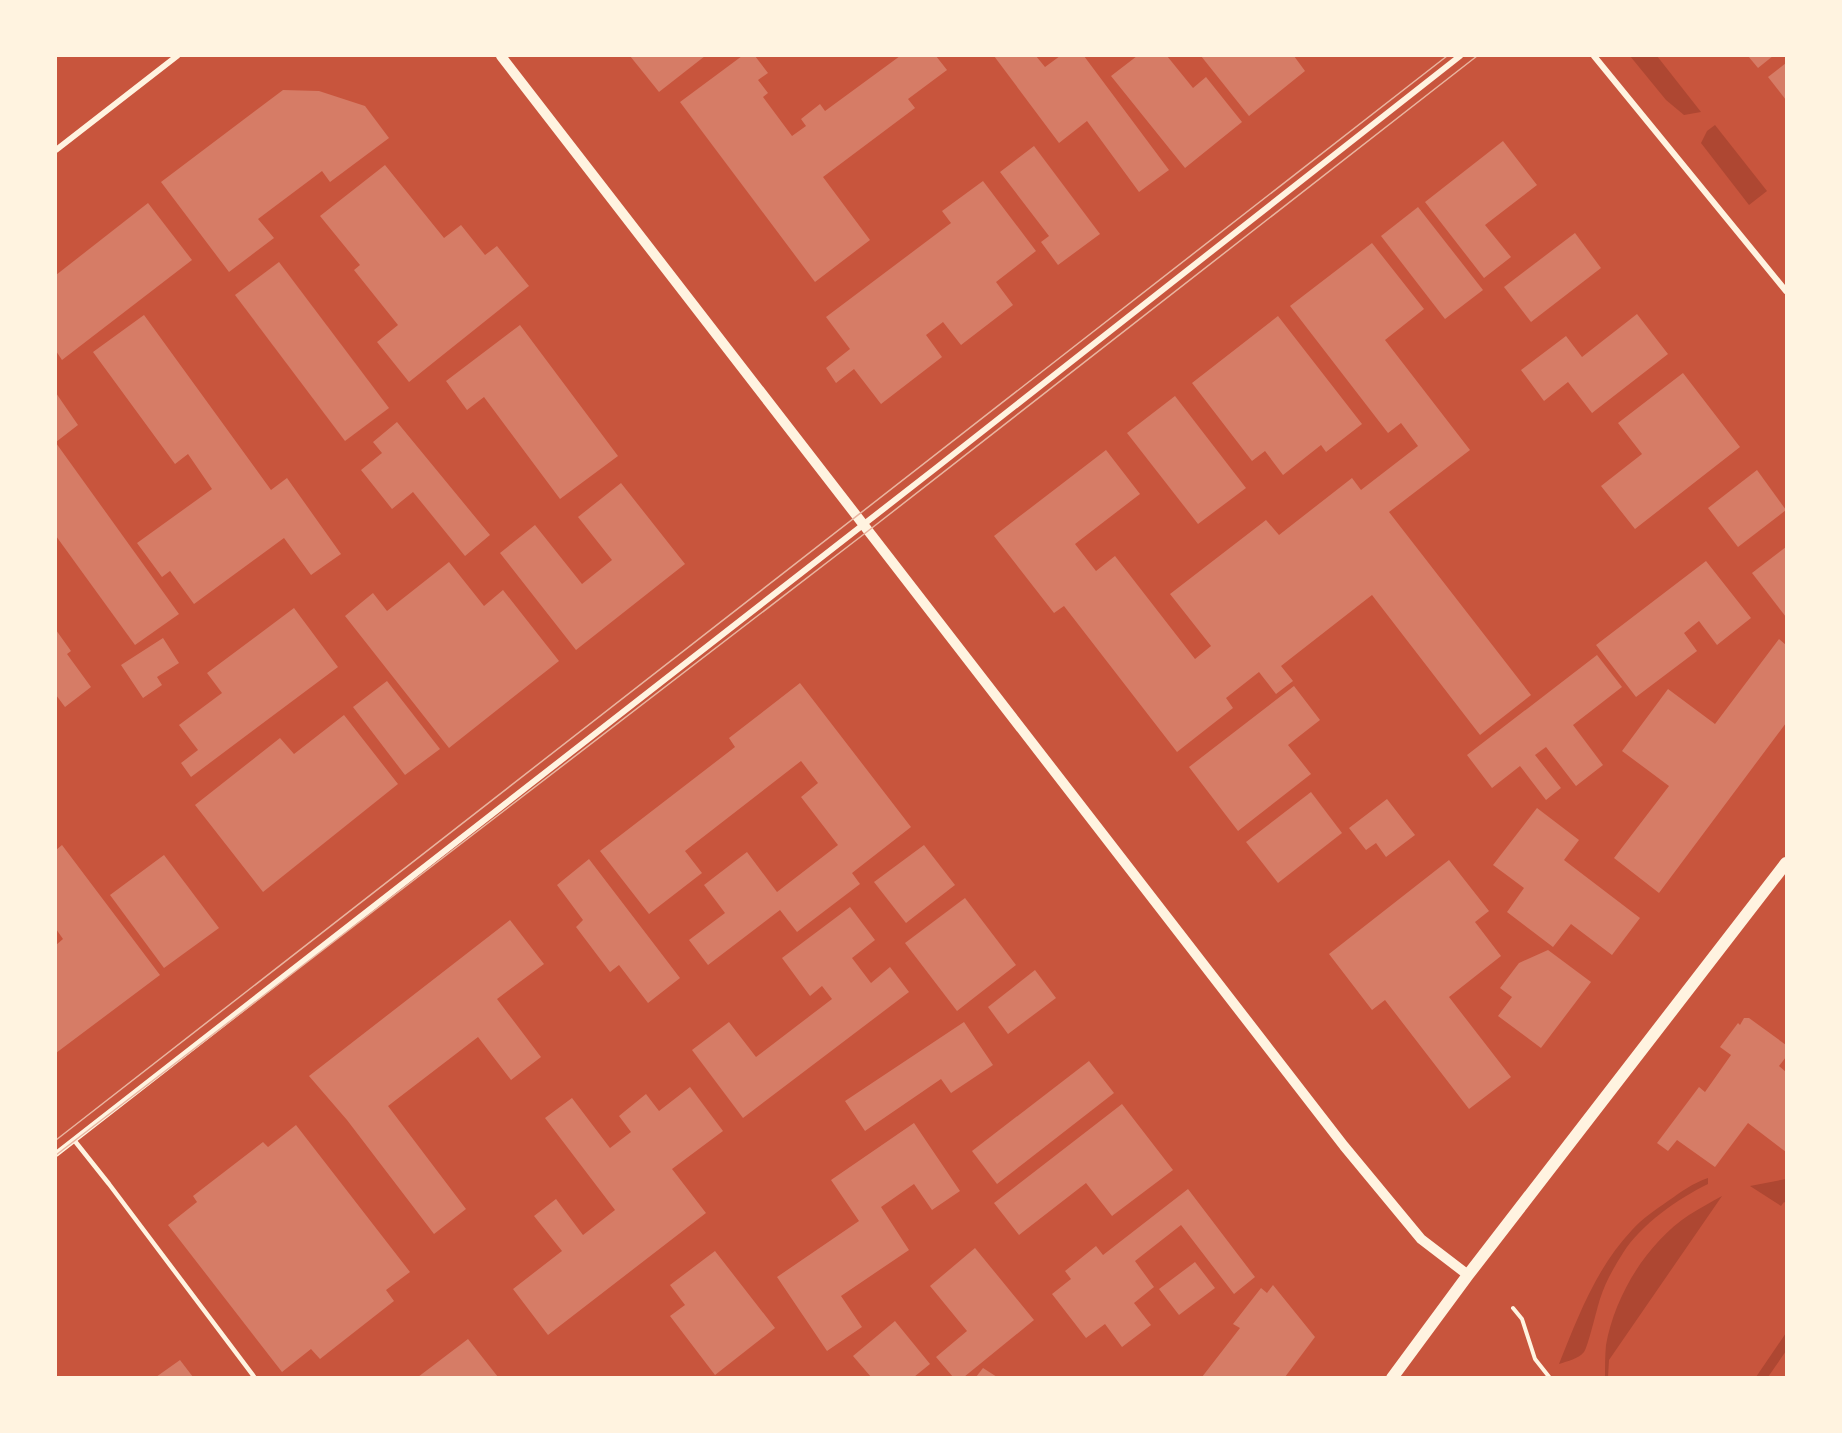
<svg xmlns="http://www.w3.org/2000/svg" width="1842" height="1433" font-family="'Playfair Display',serif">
<rect width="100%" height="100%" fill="#c8553d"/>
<g fill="#ae4732">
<path d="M1630 56H1657L1701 112 1684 115 1666 100Z"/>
<path d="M1715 125 1767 191 1749 205 1701 143 1707 131Z"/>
<path d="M1708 1178V1184C1679 1198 1640 1225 1623 1253 1614 1267 1605 1283 1600 1299 1597 1308 1588 1347 1584 1352 1578 1359 1568 1361 1559 1364 1578 1317 1596 1268 1632 1230 1642 1219 1655 1210 1668 1201 1681 1192 1693 1183 1708 1178Z"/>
<path d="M1786 1179V1203L1784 1202 1781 1206 1750 1186Z"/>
<path d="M1722 1196 1609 1360 1608 1377H1605C1605 1367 1605 1356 1606 1345 1615 1295 1647 1243 1689 1215 1700 1208 1711 1202 1722 1196Z"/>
<path d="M1786 1333V1351L1768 1377H1756Z"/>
</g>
<g fill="#d67c66">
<path d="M630 56H705L659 92Z"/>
<path d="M742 56H755L768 73 758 80 768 93 763 97 792 136 806 126 801 119 820 104 825 111 900 56H936L947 70 908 99 915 108 823 177 870 240 815 282 680 102Z"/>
<path d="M994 56H1036L1045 67 1060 56H1084L1169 170 1139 192 1087 121 1059 143Z"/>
<path d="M1137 56H1167L1193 88 1206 77 1242 122 1185 168 1111 76Z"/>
<path d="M1201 56H1267L1268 57 1270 56H1294L1305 71 1249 116Z"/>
<path d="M1748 56H1773L1758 68Z"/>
<path d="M1786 63V100L1768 77Z"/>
<path d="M283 90 319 91 365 106 389 138 330 182 322 171 258 219 274 238 229 272 161 182Z"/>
<path d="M1503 141 1537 185 1485 225 1511 257 1484 278 1425 202Z"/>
<path d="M1034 146 1100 234 1058 265 1041 242 1049 236 1000 172Z"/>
<path d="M385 165 444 238 461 225 485 255 497 246 529 286 409 382 377 342 398 325 354 270 360 265 320 216Z"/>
<path d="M983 181 1036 251 996 282 1013 305 961 345 943 322 926 335 942 357 881 404 854 369 836 383 826 368 850 349 826 317 951 223 942 211Z"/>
<path d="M148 203 192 260 62 360 56 351V275Z"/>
<path d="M1418 207 1483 290 1445 319 1381 236Z"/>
<path d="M1575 233 1601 268 1531 322 1504 287Z"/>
<path d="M1372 243 1424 309 1385 340 1470 450 1389 512 1531 695 1480 735 1372 595 1281 666 1293 681 1276 694 1259 672 1226 698 1233 708 1177 752 1064 606 1054 613 994 536 1106 450 1140 494 1075 544 1096 571 1115 556 1195 659 1211 646 1170 594 1266 520 1279 535 1352 478 1361 490 1418 446 1401 423 1388 433 1290 306Z"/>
<path d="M279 262 389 408 345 441 235 295Z"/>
<path d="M1637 314 1668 354 1592 413 1568 382 1544 401 1521 370 1566 336 1582 357Z"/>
<path d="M144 315 271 490 287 478 341 554 311 575 284 538 194 604 170 571 162 577 137 543 212 489 188 454 175 464 93 352Z"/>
<path d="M1278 316 1362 424 1326 452 1321 445 1283 475 1265 451 1252 461 1192 383Z"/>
<path d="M520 325 618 456 560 499 484 397 467 410 446 381Z"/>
<path d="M1683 373 1740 447 1635 529 1601 486 1642 454 1618 423Z"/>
<path d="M56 393 78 425 56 442Z"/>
<path d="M1175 396 1246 488 1198 524 1127 433Z"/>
<path d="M397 422 490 535 465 556 413 492 392 509 361 470 382 453 373 442Z"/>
<path d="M56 443 179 614 135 645 56 536Z"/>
<path d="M1757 470 1786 510 1738 547 1708 508Z"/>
<path d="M621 483 685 564 576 650 500 553 535 525 582 584 612 560 578 517Z"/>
<path d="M1786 547V617L1752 573Z"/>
<path d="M1706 561 1751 618 1717 645 1699 621 1684 633 1697 651 1636 697 1596 645Z"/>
<path d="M449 562 484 606 503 590 559 661 449 748 345 616 373 593 387 611Z"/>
<path d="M294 608 338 667 191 777 181 763 198 750 179 725 222 693 207 673Z"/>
<path d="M56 630 71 651 67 654 91 687 65 707 56 695Z"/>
<path d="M163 638 179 663 157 677 162 685 143 698 121 665Z"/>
<path d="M1779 639 1786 645V723L1659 893 1614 858 1669 786 1622 751 1668 689 1715 724Z"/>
<path d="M1597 655 1622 687 1573 725 1603 765 1576 786 1546 747 1535 755 1561 788 1546 800 1520 766 1492 788 1467 755Z"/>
<path d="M387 681 440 749 405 775 353 707Z"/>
<path d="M800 683 911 827 852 873 860 884 797 932 780 910 708 965 689 940 725 913 704 885 747 852 777 892 838 845 801 797 818 783 801 761 685 851 702 873 649 914 600 851 735 747 729 738Z"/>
<path d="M1294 686 1320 720 1288 745 1311 774 1238 831 1189 767Z"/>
<path d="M344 715 398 784 263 892 195 805 280 738 294 754Z"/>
<path d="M1311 792 1342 833 1278 883 1246 842Z"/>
<path d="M1387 799 1415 835 1386 857 1376 843 1366 850 1349 828Z"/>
<path d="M1537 808 1579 840 1564 860 1640 918 1612 955 1571 924 1553 947 1507 912 1524 888 1493 865Z"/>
<path d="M62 845 160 975 56 1053V945L63 939 56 929V850Z"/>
<path d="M924 845 955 885 906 923 874 882Z"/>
<path d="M164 855 219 928 164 968 110 895Z"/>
<path d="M589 859 680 978 648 1003 619 965 610 972 576 927 583 920 557 885Z"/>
<path d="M1449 860 1489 911 1475 922 1501 956 1449 997 1511 1077 1469 1109 1385 1000 1372 1010 1329 954Z"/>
<path d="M965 898 1016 965 957 1011 905 943Z"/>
<path d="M850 907 875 940 852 958 871 983 890 967 909 992 743 1118 692 1050 729 1022 756 1057 832 999 822 986 810 996 782 958Z"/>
<path d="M510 920 544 964 497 999 541 1057 511 1080 478 1037 388 1106 466 1209 434 1234 347 1120 309 1076Z"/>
<path d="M1548 950 1591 982 1541 1048 1498 1016 1512 997 1500 988 1519 963Z"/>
<path d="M1035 970 1056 998 1008 1034 988 1007Z"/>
<path d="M1744 1018H1749L1786 1045V1057L1779 1066 1786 1072V1152L1748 1123 1715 1167 1677 1140 1668 1151 1657 1143 1699 1087 1705 1092 1731 1055 1720 1047 1738 1023 1740 1025Z"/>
<path d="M964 1022 993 1065 951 1093 941 1079 865 1131 845 1101Z"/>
<path d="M1089 1061 1114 1093 997 1184 972 1151Z"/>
<path d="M690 1087 723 1131 672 1169 706 1213 548 1335 513 1289 562 1251 534 1216 556 1199 583 1235 615 1210 545 1118 572 1098 610 1148 631 1132 619 1116 646 1094 659 1111Z"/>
<path d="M1122 1104 1173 1170 1112 1216 1086 1183 1019 1235 994 1203Z"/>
<path d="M914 1123 960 1191 932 1210 914 1184 881 1207 909 1250 841 1296 862 1327 827 1351 777 1277 859 1221 831 1180Z"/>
<path d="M296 1125 410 1272 386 1290 394 1301 320 1359 311 1349 282 1372 168 1225 197 1202 193 1196 263 1142 268 1147Z"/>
<path d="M1188 1189 1255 1277 1234 1294 1181 1225 1135 1261 1154 1287 1134 1303 1151 1325 1122 1347 1105 1324 1086 1338 1052 1294 1071 1279 1065 1271 1096 1246 1103 1255Z"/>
<path d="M975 1248 1034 1320 964 1377H953L936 1357 967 1331 930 1286Z"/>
<path d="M715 1251 775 1328 715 1375 670 1316 685 1305 670 1285Z"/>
<path d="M1195 1262 1215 1288 1179 1315 1159 1289Z"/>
<path d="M1273 1285 1315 1337 1285 1377H1202L1240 1328 1233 1324 1261 1288 1267 1293Z"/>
<path d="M895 1321 930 1364 914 1377H871L853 1356Z"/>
<path d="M468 1339 498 1377H418Z"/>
<path d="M180 1360 193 1377H156Z"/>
<path d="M983 1368 997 1377H976Z"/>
</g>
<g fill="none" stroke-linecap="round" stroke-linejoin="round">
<path stroke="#fff3e0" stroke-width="4" d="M1513 1308 1522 1319 1535 1359 1550 1378"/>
<path stroke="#fff3e0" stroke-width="4.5" d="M74 1140 109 1184 255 1378"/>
<g stroke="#fff3e0" stroke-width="6">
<path d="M1594 56 1786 291"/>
<path d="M56 150 177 56"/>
<path d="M56 1154 936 468 1460 56"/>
</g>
<path stroke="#fff3e0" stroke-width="10" d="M501 56 1344 1146 1421 1239 1468 1275"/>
<path stroke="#fff3e0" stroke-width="12" d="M1392 1378 1468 1275 1786 863"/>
<g stroke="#e9b49f" stroke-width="1.5">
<path d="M56 1140 1447 56"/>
<path d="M56 1155 868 531 1477 56"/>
</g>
</g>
<rect width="1842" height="1433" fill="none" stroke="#fff3e0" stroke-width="114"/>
</svg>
